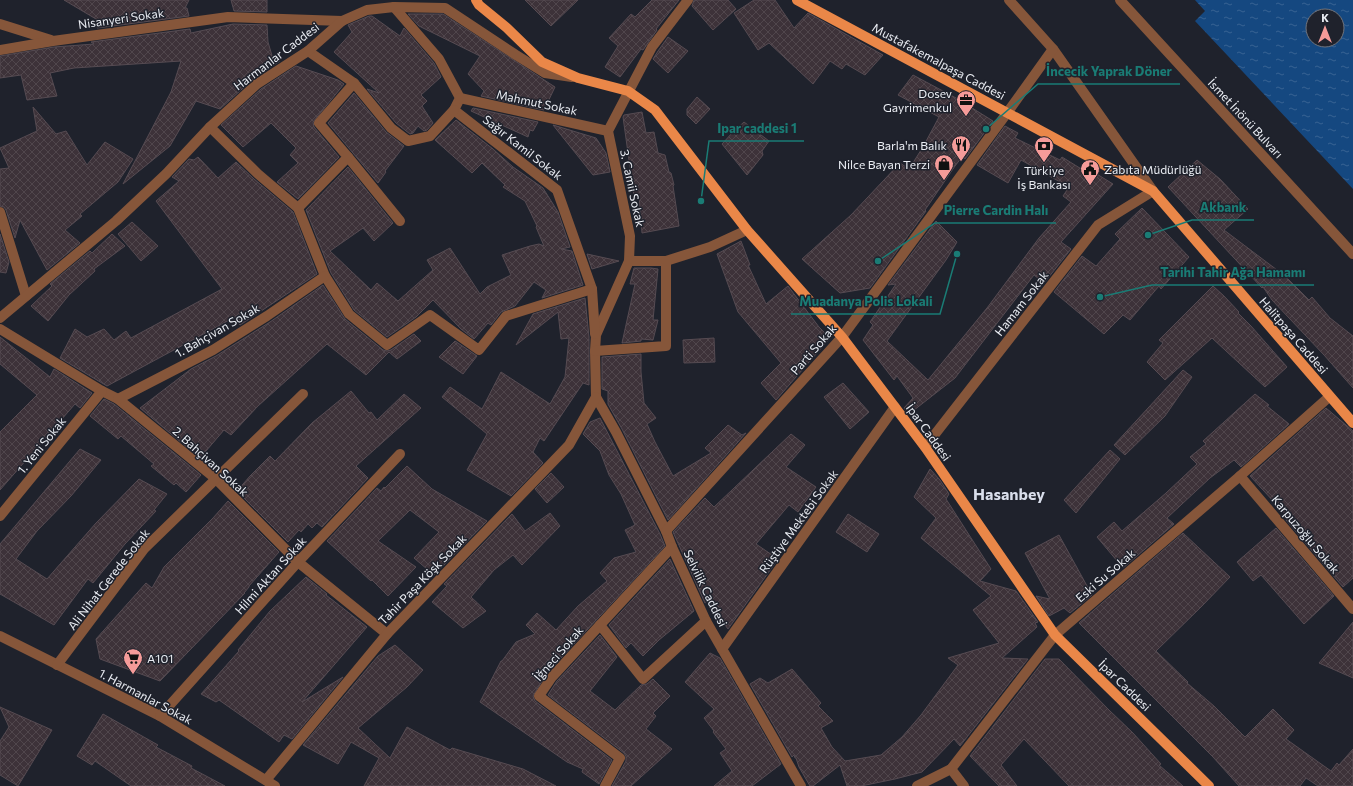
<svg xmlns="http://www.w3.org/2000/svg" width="1353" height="786" font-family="Commissioner,sans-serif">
<defs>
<pattern id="water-ripples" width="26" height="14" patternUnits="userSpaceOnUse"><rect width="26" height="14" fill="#154880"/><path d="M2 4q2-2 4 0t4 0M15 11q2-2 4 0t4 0" fill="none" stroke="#376393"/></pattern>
<pattern id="building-cross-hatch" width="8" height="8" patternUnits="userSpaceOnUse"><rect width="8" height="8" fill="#3d3239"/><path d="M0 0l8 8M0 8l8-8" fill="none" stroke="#50464c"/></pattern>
</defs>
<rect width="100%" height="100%" fill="#1f222c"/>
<path fill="url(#water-ripples)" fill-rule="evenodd" d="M1195 0H1353V189L1195 21 1205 11ZM1313 16H1337V40H1313Z"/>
<g fill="url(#building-cross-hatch)" stroke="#564b52">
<path d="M64 0H189L185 8H187L189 16 97 28 101 22Z"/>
<path d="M231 0H267V12L234 11Z"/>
<path d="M525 0H578L551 26Z"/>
<path d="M652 0H679L656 29 657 30 643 50 641 49 620 77 605 67 618 46 609 38 631 14 635 17Z"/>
<path d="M694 0H728L736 9 713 30 692 6Z"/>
<path d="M754 0H775L794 28 808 13 883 55 865 75 846 64 842 69 830 61 813 84 769 43 758 50 734 13Z"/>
<path d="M408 14H443L555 87 544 110 481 96 484 91 468 74 480 56 419 26Z"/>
<path d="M369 16H372L400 36 404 28 434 63 441 77 421 95 427 101 422 106 433 123 427 130 424 131 418 126 413 133 410 134 396 123 367 89 379 93 334 52 352 32 348 25Z"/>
<path d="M233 24 267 25 268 42 273 59 280 61 253 79 220 109 196 101 170 146 123 184 171 92 181 61 74 68 50 73 57 96 27 100 21 75 0 78V56L54 47 94 44 91 42 190 29 191 33Z"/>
<path d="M668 37 688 51 668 73 653 59 658 51Z"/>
<path d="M296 66 338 80 344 84 313 122 314 127 339 157 298 199 277 182 298 163 290 155 296 148 271 123 243 147 221 125 261 89Z"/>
<path d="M913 75 956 98 993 121 965 159 962 157 955 166 925 210 926 211 870 288 840 293 802 259 851 215 900 163 909 169 923 147 939 117 898 95Z"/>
<path d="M354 93 386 132 404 146 385 171 386 172 378 183 328 123Z"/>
<path d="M697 97 710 109 696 124 687 115V109Z"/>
<path d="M33 107 56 134 66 131 87 165 105 142 133 159 118 182 80 214 82 216 65 230 80 243 47 270 20 220 15 238 6 210 4 207 0 206V169L9 168 0 148 37 131Z"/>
<path d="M473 108 538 122 533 131 530 130 528 137 471 111Z"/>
<path d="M642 112 646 133 654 132 658 153 665 155 669 172 671 173 674 185 673 186 679 226 642 233 639 195 634 196 623 117 624 115Z"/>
<path d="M456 120 493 149 513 167 543 188 558 212 570 247 561 249 572 251 583 285 542 298 546 290 534 282 515 306 501 312 491 325 488 323 474 339 461 329 433 300 416 317 387 337 354 310 331 273 306 210 348 167 393 223 374 241 363 228 330 251 371 290 377 283 398 301 433 270 427 260 450 248 480 294 487 287 511 275 502 255 530 246 539 244 544 246 536 227 537 226 525 201 503 187 505 185 482 163 472 173 435 140Z"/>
<path d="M744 122 769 141 762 151 763 155 747 175 722 144 733 132Z"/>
<path d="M553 125 596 138 606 153 610 172 593 175Z"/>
<path d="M1005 126 1018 133 1015 138 1060 160 1062 157 1083 170 1087 168 1113 184 1061 242 1071 249 1044 283 1034 275 955 378 909 414 904 408 913 398 897 376 894 380 863 340 873 325 870 322 896 284 888 285 936 221 957 242 946 260 887 341 928 380 987 308 1039 238 1071 202 1063 196 1069 187 1021 160 1008 183 977 165Z"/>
<path d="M198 157 218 178 236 162 254 179 293 212 317 274 240 325 235 317 107 386 60 358 75 329 87 337 104 329 114 340 126 331 131 338 222 289 156 201 179 181 172 177 189 159 194 160Z"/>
<path d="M1197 160 1220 179 1248 209 1224 230 1285 276 1309 300 1312 297 1330 318 1353 336V388L1324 355 1272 300 1263 287 1262 288 1168 187Z"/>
<path d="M1142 208 1189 257 1161 289 1159 286 1130 320 1123 315 1104 334 1054 292 1082 256 1096 266 1120 239 1115 234Z"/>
<path d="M132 222 158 246 141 261 118 234Z"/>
<path d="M0 234 9 262 6 273 0 272Z"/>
<path d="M112 234 125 246 94 269 95 271 69 295 48 321 31 306 52 286 50 284 90 251 92 253Z"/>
<path d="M741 241 750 265H748L766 304 788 286 819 327 830 338 776 400 761 383 781 363 738 312 717 254Z"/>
<path d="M587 254 619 261 592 269Z"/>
<path d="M634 268H651L658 269 653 320H658L653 340 641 339V341L622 343 635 284H630Z"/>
<path d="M323 285 345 319 383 350 387 351 391 350 414 334 421 341 397 359 389 352 366 375 327 344 258 406 231 435 224 430 200 458 140 408 191 369 216 356 270 322Z"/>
<path d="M1213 286 1224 296 1239 312 1238 313 1251 326 1287 367 1265 387 1212 338 1165 380 1147 362 1163 343 1159 340Z"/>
<path d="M585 298 589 337V385L583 383 544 441 540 438 533 452 543 463 511 496 467 470 487 434 442 397 450 387 482 409 501 372 550 404 565 377 569 338 561 339 558 312 516 345 533 314Z"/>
<path d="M0 337 50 377 54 369 92 393 80 408 75 404 0 490V432L37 395 0 364Z"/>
<path d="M714 338 715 362 684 363 683 340Z"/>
<path d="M455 341 477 356 463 374 439 357Z"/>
<path d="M641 354V372L644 403 656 418 647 424 655 442 673 476 711 453 705 448 728 425 742 435 746 433 668 520 622 429 608 404V391L602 389V357Z"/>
<path d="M1183 370 1192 377 1165 416 1125 455 1114 445Z"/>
<path d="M843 383 869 412 850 429 824 397Z"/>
<path d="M351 391 369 413 371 412 377 420 404 394 421 408 356 466 368 478 322 527 317 523 312 528 308 524 301 532 299 530 288 542 237 491 250 476 270 456 275 461 312 423Z"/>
<path d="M1255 394 1269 405 1267 406 1289 424 1241 467 1234 460 1210 478 1167 518 1174 524 1123 568 1097 537 1114 522 1122 531 1166 493 1197 464 1190 457 1206 444 1203 441Z"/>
<path d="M104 399 114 404 201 475 186 492 176 483 174 485 151 466 154 464 121 436 118 439 90 416Z"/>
<path d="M1326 408 1353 431V578L1343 587 1286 520 1288 517 1250 476Z"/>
<path d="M600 418 660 534 665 546 547 673 533 696 535 701 612 760 599 784 582 772 583 769 567 762 480 702 501 661H502L516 642 535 634 526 625 537 613 556 630 578 606 607 581 600 573 614 558 636 552 625 530 635 525 621 494 609 475 600 451 583 434 590 422Z"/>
<path d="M791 434 805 445 786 467 816 487 798 512 789 505 756 544 778 559 728 629 708 601 705 603 673 532 705 498 714 507Z"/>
<path d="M80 449 101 460 71 496 37 531 16 559 47 579 96 523 139 479 167 494 154 510 156 511 125 544 93 583 88 579 54 625 0 594V544Z"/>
<path d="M1110 450 1120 459 1076 513 1064 500Z"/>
<path d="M407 466 432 489 487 521 434 575 414 558 439 532 410 510 378 541 416 567 388 596 372 580 371 581 327 541 377 488 381 491 384 487 385 488Z"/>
<path d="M930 469 940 480 949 494 946 499 991 569 980 581 1016 591 1038 622 1035 623 1037 627 1002 658 1028 659 960 746 954 739 922 772 895 779 861 786H847L840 765 813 786H810L799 767 796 758H795L794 755 792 757 750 684 760 678 768 683 792 669 821 703 818 706 833 721 821 728 832 747 845 761 881 755 902 737 921 715 958 665 948 658 999 643 973 610 991 596 921 538 936 518 914 497Z"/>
<path d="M551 473 564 487 547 503 535 489Z"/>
<path d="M228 501 279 552 249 586V587L244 593H245L160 681 100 659 96 639 146 583 152 588 164 567 213 518Z"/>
<path d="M550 513 560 526 522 565 513 555 494 570 471 597 486 611 463 628 432 602 447 586 444 584 512 514 525 531Z"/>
<path d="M848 514 879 534 867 552 836 532Z"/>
<path d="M1276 528 1334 596 1304 624 1261 575 1253 581 1237 562Z"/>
<path d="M1183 533 1230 577 1201 607 1156 651 1188 682 1187 683 1214 706 1245 737 1273 709 1294 730 1286 739 1331 771 1337 763 1339 765 1353 749V786H1318L1306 778 1300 786H1239L1213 757 1079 623Z"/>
<path d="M1059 535 1092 595 1070 613 1064 608 1049 616 1036 596 1050 599 1025 553Z"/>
<path d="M670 559 694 611 659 640 643 656 631 643 626 648 609 625Z"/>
<path d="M306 577 327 594 326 595 367 627 302 702 343 677 292 739 284 735 279 742 219 700 216 702 201 694 239 651 238 650 270 611Z"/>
<path d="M1353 622V678L1319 663Z"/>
<path d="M600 635 617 657 590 691 615 710 641 685 647 684 653 679 670 696 653 713 656 716 646 729 672 749 631 786H612L626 761V756L624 753 548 695 557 681Z"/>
<path d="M395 645 423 670 407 687 358 728 390 758 407 727 450 750 452 748 523 769 556 786H364L379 758 351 742 338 764 303 745 378 656Z"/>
<path d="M710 653 720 658 781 764 752 786H714L732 771 720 753 726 749 713 732 714 731 704 718 714 709 685 682Z"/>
<path d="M1045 659H1059L1109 710 1133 733 1161 764 1159 765 1183 786H1069L1024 739 1001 765 1017 786H999L970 756Z"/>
<path d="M0 707 52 730 18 786 0 775V741L9 727Z"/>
<path d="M103 714 158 745 156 747 192 766 191 768 225 786H131L95 761 92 765 77 756Z"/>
</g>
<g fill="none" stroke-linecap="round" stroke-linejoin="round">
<g stroke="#86563a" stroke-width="10">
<path d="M688 0 652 47 608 131 630 236 629 261 596 335 595 351 596 397 616 432 666 531 672 547 706 621 801 786"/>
<path d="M1120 0 1353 254"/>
<path d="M394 7 439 59 460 98 454 110 557 190 592 289 595 334"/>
<path d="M0 24 51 40"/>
<path d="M0 50 53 41 228 17 342 21"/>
<path d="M308 51 354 83 391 128 408 141 430 136 454 110"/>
<path d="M460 98 608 131"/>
<path d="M210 127 258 174 298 208 325 276 349 314 387 345 430 315 479 350 506 316 592 289"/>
<path d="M348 157 400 221"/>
<path d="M298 208 348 157 319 123 354 83"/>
<path d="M0 212 26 296"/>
<path d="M629 261H666L710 247 747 230"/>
<path d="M0 318 116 221 166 174 210 127 257 84 308 51 342 21 367 10 394 7 445 8 516 55 545 73 572 77"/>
<path d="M0 329 102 391 118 399 215 478 298 562 387 634"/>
<path d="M595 351 666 346V261"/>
<path d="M118 399 213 350 267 316 325 276"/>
<path d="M925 447 1098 225 1153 191 1053 49 1009 0"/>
<path d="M1240 476 1353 609"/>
<path d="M0 516 102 391"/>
<path d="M666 531 842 337 1007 113 1053 49"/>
<path d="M600 625 643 679 706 621"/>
<path d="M0 636 160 716 275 786"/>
<path d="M722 649 895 407"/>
<path d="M57 665 144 549 303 394"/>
<path d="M160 716 298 562 400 454"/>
<path d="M951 769 964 786"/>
<path d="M266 780 387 634 569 445 596 397"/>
<path d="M605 786 620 758 539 696 552 677 672 547"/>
<path d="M917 786 951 769 1055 635 1240 476 1329 397"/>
</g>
<g stroke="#ea8748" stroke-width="10">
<path d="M476 0 479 5 507 28 542 62 578 78 628 91 655 110 747 230 842 337 925 447 1055 635 1209 786"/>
<path d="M797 0 1153 191 1353 423"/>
</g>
</g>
<defs>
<g id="office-pin" transform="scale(1)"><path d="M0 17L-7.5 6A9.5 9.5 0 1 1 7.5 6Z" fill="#f59b99" stroke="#1f222c"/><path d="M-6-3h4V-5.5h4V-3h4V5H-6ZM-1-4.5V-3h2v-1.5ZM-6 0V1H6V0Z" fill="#111"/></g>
<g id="restaurant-pin" transform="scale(1)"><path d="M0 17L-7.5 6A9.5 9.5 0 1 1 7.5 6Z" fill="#f59b99" stroke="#1f222c"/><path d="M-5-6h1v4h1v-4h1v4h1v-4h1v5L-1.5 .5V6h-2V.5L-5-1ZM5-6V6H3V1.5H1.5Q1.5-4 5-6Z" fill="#111"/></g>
<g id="bank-pin" transform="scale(1)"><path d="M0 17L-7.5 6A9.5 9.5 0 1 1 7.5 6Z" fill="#f59b99" stroke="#1f222c"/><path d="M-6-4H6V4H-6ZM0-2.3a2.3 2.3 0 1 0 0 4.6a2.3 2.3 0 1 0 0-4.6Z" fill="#111"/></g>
<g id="shop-pin" transform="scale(1)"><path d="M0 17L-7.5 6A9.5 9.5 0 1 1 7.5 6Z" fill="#f59b99" stroke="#1f222c"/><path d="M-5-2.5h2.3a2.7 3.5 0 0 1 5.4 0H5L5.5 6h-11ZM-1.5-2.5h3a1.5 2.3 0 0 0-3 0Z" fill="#111"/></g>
<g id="civic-pin" transform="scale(1)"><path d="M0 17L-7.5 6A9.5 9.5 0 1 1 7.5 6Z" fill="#f59b99" stroke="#1f222c"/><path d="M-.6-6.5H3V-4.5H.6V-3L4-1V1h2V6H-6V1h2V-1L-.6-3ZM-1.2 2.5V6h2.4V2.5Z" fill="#111"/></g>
<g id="supermarket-pin" transform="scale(1)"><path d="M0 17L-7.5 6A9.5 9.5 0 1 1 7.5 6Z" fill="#f59b99" stroke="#1f222c"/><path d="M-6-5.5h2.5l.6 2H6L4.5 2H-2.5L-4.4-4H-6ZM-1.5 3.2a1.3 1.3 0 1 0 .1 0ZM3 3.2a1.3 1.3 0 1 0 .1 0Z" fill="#111"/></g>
</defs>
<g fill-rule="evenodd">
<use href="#office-pin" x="966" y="100"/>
<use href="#restaurant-pin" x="961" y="145"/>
<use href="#bank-pin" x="1044" y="146"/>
<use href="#shop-pin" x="944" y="164"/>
<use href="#civic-pin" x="1090" y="169"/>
<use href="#supermarket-pin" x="133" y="658"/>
</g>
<g text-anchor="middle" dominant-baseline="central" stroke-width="3" stroke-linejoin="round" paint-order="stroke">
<g font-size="12" fill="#ebeef4" stroke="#1f222c">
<text transform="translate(121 18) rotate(-8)">Nisanyeri Sokak</text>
<text transform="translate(276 56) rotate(-37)">Harmanlar Caddesi</text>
<text transform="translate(939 61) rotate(28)">Mustafakemalpaşa Caddesi</text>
<text transform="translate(537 102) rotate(12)">Mahmut Sokak</text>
<text transform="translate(1246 118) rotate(47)">İsmet İnönü Bulvarı</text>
<text transform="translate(523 147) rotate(38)">Sağır Kamil Sokak</text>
<text transform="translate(633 188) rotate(78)">3. Camii Sokak</text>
<text transform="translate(1021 303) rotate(-52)">Hamam Sokak</text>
<text transform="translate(217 330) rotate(-30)">1. Bahçivan Sokak</text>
<text transform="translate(1294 335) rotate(49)">Halitpaşa Caddesi</text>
<text transform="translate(813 349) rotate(-49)">Parti Sokak</text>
<text transform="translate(929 432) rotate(54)">İpar Caddesi</text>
<text transform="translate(41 445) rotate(-51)">1. Yeni Sokak</text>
<text transform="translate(211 461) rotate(42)">2. Bahçivan Sokak</text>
<text transform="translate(798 521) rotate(-54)">Rüştiye Mektebi Sokak</text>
<text transform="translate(1306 534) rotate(50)">Karpuzoğlu Sokak</text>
<text transform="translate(270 575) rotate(-48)">Hilmi Aktan Sokak</text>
<text transform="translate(1105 575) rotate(-41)">Eski Su Sokak</text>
<text transform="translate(108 579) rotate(-52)">Ali Nihat Gerede Sokak</text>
<text transform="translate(422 579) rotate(-46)">Tahir Paşa Köşk Sokak</text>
<text transform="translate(706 588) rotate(64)">Selvilik Caddesi</text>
<text transform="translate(558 653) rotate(-49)">İğneci Sokak</text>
<text transform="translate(1125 685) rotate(44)">İpar Caddesi</text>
<text transform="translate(146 696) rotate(28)">1. Harmanlar Sokak</text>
</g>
<g font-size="12" fill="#ebeef4" stroke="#1f222c" text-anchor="end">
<text x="952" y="93">Dosev<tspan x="952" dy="14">Gayrimenkul</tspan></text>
<text x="947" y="145">Barla'm Balık</text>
<text x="930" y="164">Nilce Bayan Terzi</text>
<text x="1104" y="169" text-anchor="start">Zabıta Müdürlüğü</text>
<text x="1044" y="170" text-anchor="middle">Türkiye<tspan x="1044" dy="14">İş Bankası</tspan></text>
<text x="147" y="658" text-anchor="start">A101</text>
</g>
<g font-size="16" font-weight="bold" fill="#d9deeb" stroke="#1f222c">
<text x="1009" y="493">Hasanbey</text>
</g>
</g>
<path fill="none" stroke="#1a7c75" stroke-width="1.5" d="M986 129L1038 84H1180M701 201L709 141H804M1148 235L1192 220H1254M878 261L935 223H1056M1100 297L1152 285H1314M957 254L940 314H791"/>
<g fill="#1a7c75" stroke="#1f222c" stroke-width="1.5">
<circle cx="986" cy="129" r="4"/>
<circle cx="701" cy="201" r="4"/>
<circle cx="1148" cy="235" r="4"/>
<circle cx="878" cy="261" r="4"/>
<circle cx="1100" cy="297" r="4"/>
<circle cx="957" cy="254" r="4"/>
</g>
<g font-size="13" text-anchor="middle" font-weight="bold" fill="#1a7c75" stroke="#1f222c" stroke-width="3" stroke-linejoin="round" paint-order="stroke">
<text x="1109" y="76">İncecik Yaprak Döner</text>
<text x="757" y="133">Ipar caddesi 1</text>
<text x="1223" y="212">Akbank</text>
<text x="996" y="215">Pierre Cardin Halı</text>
<text x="1233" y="277">Tarihi Tahir Ağa Hamamı</text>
<text x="866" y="306">Muadanya Polis Lokali</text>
</g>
<g transform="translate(1325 28)"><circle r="19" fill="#1f222c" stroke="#71747c"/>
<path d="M0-3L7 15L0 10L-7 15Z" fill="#f59b99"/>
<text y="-6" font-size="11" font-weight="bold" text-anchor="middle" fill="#ebeef4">K</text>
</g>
</svg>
